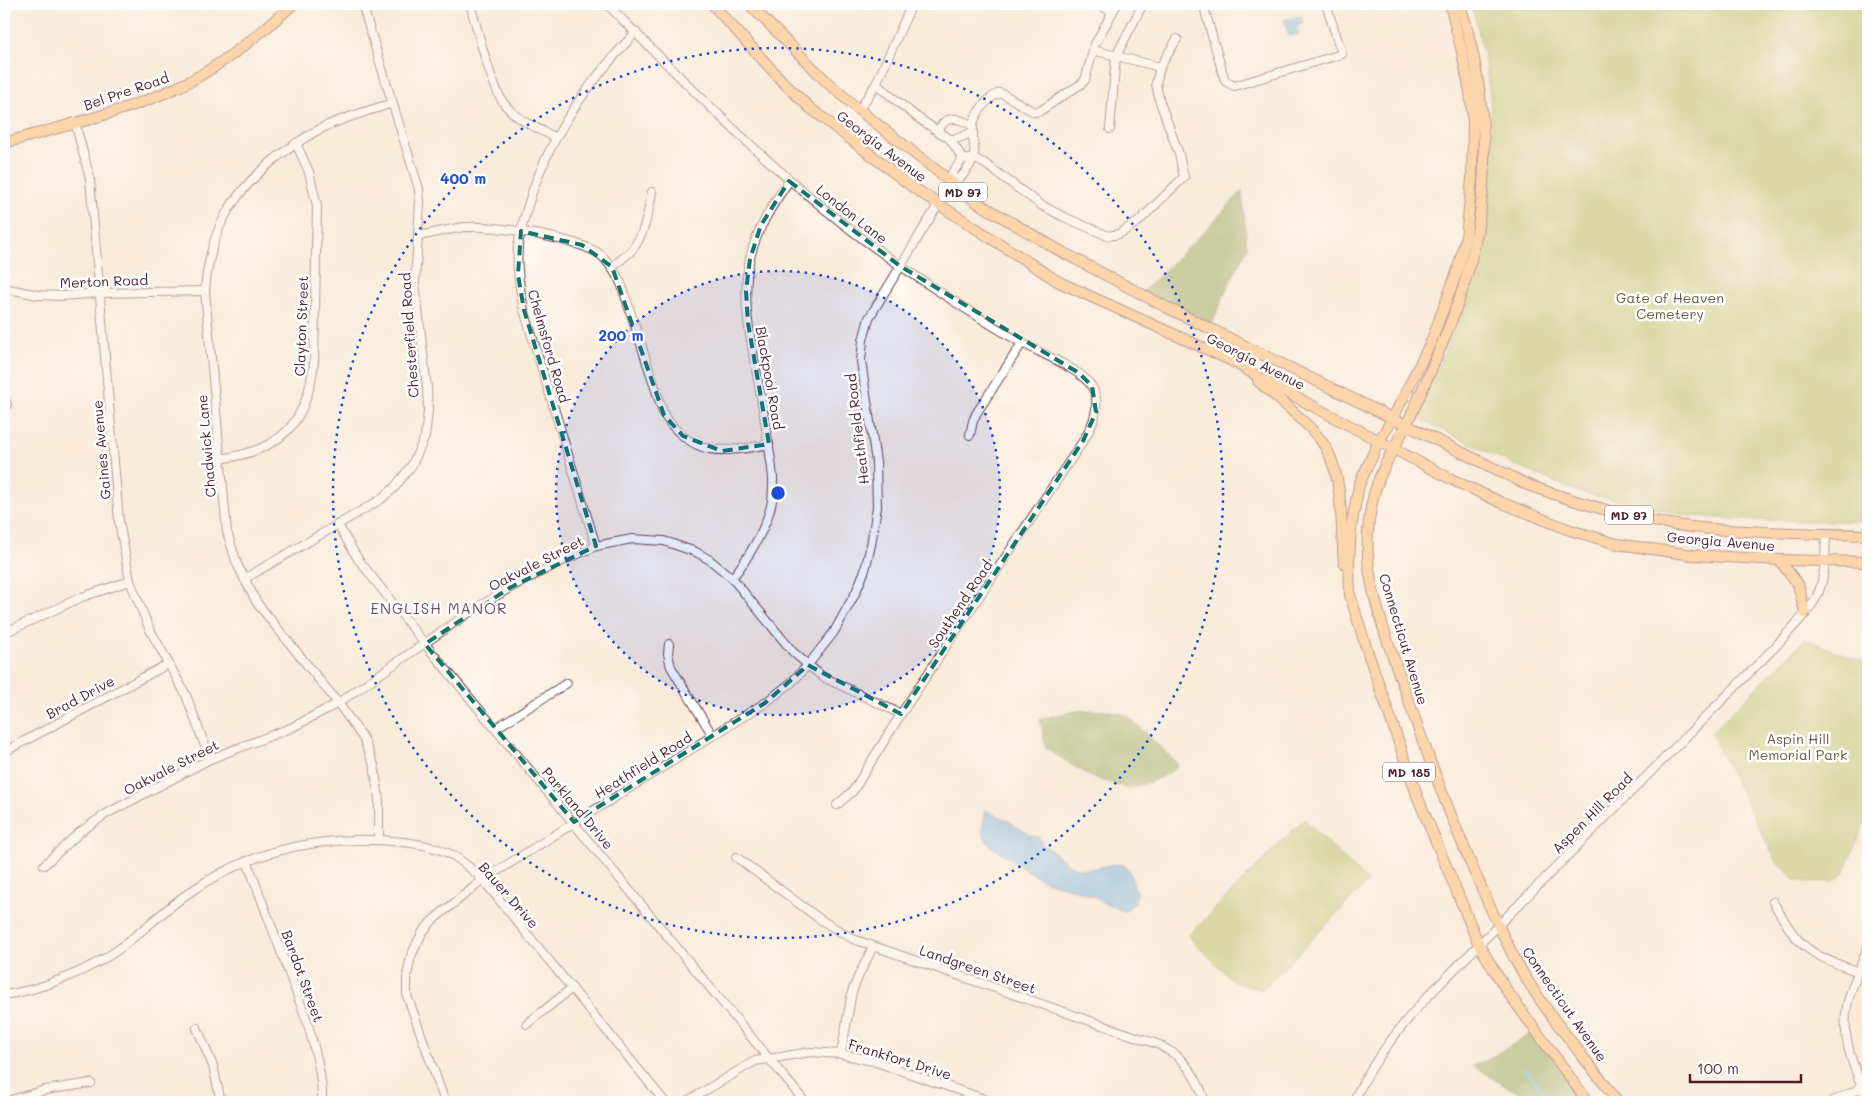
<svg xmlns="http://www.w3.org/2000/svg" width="1872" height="1106" font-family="Mali,sans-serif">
<rect width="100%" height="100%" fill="#fff"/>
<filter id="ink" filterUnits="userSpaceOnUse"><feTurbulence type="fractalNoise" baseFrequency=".02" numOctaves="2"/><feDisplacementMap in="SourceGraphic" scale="10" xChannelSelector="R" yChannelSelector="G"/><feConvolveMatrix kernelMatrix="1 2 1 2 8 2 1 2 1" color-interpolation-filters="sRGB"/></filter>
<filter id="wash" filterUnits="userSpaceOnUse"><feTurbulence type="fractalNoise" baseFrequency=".0096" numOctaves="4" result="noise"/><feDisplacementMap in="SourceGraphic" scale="20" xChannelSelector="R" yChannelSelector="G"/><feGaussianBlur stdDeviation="1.12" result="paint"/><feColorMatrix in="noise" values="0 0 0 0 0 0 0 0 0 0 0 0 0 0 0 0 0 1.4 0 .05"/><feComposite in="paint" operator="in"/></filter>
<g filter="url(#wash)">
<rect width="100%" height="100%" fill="#f9ebda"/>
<g fill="#b4c366" stroke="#7f7148">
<path d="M1471 4H1868V522L1751 520 1691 516 1578 492 1508 462 1422 420 1419 409C1438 366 1460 322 1474 276 1478 264 1479 252 1482 239 1499 155 1495 86 1471 4Z"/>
<path d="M1805 639 1868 664V814L1844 873 1834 881 1813 883 1795 880 1776 861 1711 733Z"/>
<path d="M1304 819 1368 882 1262 990 1234 982 1188 936Z"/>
</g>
<g fill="#8fa95b" stroke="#6c6443">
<path d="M1242 191 1247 249 1227 288 1210 329 1141 293 1202 234Z"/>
<path d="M1081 710 1110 711 1127 715 1178 764 1172 771 1155 780 1128 789 1089 776 1046 748 1040 719Z"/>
<path d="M1535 1031 1588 1102H1537L1502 1084 1472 1065 1485 1061Z"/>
</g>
<g fill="#71b4e6" stroke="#5e6a88">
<path d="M1301 16 1303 23 1296 27 1299 34 1289 36 1284 20Z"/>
<path d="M986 810C993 815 1000 816 1008 821 1018 826 1027 837 1039 837L1042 845C1056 851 1068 868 1081 869 1096 871 1109 862 1124 865L1129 870 1137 895 1134 903 1127 910 1123 911 1103 903 1093 896 1070 888 1042 880 994 848 986 841 982 830Z"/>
</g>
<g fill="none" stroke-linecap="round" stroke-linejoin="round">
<path stroke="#71b4e6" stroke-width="2.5" d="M1525 1068 1550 1102"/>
</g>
</g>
<g filter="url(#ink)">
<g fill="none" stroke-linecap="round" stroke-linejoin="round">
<g stroke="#643e45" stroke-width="10">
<g id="minor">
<path d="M470 4C477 27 492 91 506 106 519 121 538 129 555 137"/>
<path d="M607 4C706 104 804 204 923 281 955 302 988 324 1022 343 1040 353 1083 370 1092 387 1102 404 1093 426 1083 441L901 714 853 791 837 805"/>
<path d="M1098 4 1112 12"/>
<path d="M1203 4 1225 81 1234 86 1342 54 1326 4"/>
<path d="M1093 50 1160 67"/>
<path d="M876 84 918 118 950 139 963 159"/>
<path d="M859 110 876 84 912 4"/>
<path d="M75 122 90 179 119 521 130 581 149 628 186 695 210 759"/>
<path d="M1110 129 1116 56 1143 4"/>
<path d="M938 132C945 113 959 118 973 126"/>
<path d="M950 139 959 138 973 132"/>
<path d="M963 159H975L984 163 1041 205 1064 217 1108 236 1119 234 1138 222 1184 177 1179 154 1160 102 1156 84 1160 67 1177 39"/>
<path d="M951 182C960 179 963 176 968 168 980 152 971 144 973 126 974 114 988 98 999 93L1003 94 1034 112 1040 111 1081 84 1085 80 1095 44 1117 4"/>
<path d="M419 236C435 233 451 228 467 227 495 225 580 239 601 255 610 263 615 273 621 283L664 415C694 458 722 453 769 444"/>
<path d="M612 267C618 262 625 257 631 251 645 235 648 212 652 192"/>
<path d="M4 288 38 295 62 296 100 293 205 291"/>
<path d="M4 396 7 405 4 410"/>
<path d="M970 435 973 421 976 414 1022 343"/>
<path d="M219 459C281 451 307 424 314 362L317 206 309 172 296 143"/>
<path d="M338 525 358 559 425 644 805 1102"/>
<path d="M596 546 524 310C520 289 516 268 518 246 520 232 524 219 528 205 549 136 587 84 636 32"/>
<path d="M732 578C748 559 768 525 772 501 773 493 773 485 773 477 769 443 763 409 757 375 750 337 741 297 750 258 757 229 772 205 789 181"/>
<path d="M244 579 380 500 394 488 412 465 425 437 428 411 427 388 415 283 420 202 419 189 362 4"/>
<path d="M4 633 82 597 130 581"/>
<path d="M669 644 668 654 671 667 713 736"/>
<path d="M496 728 567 683"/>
<path d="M4 752 168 664"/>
<path d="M379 840V799L374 765 363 738 338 703 257 603 237 564 227 532 205 291C210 231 229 196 276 158 290 148 303 138 318 130 341 118 368 111 393 103"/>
<path d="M736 857 821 920 853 939 1160 1045C1165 1049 1172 1052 1177 1056 1189 1066 1202 1087 1204 1102"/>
<path d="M247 861 307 1021C314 1047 323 1075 322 1102"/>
<path d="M44 865 80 832 106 814 210 759 293 727 338 703 467 614 511 587 560 562 596 546 632 539 664 541 696 552 710 560 732 578 793 652 808 665 823 677 901 714"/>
<path d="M1773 902C1783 918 1791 935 1806 947 1820 959 1841 965 1859 972"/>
<path d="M1868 947C1861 966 1851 986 1847 1006 1841 1039 1854 1070 1868 1100"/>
<path d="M4 995C41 990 88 971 119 949 143 931 165 909 190 892 241 856 303 839 365 840 393 840 437 843 460 860 468 866 476 873 483 880L665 1102"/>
<path d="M527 1024 572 988"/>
<path d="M197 1028 213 1066 221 1102"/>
<path d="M841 1054 852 992 859 975 873 947"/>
<path d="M4 1102 45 1090 91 1083"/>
<path d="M445 1102 407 995V976L411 956 422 933 433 920 483 880 765 703 791 683 808 665 834 632 856 592 865 570 871 545 877 507 876 462 861 361 863 340 869 318 938 205 951 182 952 173 963 159"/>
<path d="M686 1102 755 1061 811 1052 841 1054 873 1061 993 1102"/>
<path d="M1353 1102C1373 1061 1396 1032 1426 998L1777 645C1788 631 1804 618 1813 603 1826 584 1825 557 1826 534"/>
<path d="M1831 1102 1868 1085"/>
</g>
</g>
<g stroke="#643e45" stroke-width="12">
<g id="major">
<path d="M712 4 783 82 810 108 914 188 952 213 1059 282 1230 360 1273 385 1451 479 1500 502 1570 530 1617 544 1693 555 1779 560 1868 562"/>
<path d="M749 4 827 82 859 110 978 203 1062 252 1166 307 1528 485C1581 504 1644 523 1701 528 1756 533 1813 534 1868 535"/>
<path d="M1450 4 1462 52 1470 92 1473 122 1472 179 1466 237 1458 269 1431 342 1393 418 1379 441 1359 485 1351 528 1349 562 1350 595 1368 653 1418 798 1479 945 1507 991 1588 1102"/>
<path d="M1460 4C1482 75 1491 153 1478 227 1469 280 1449 330 1427 379 1420 395 1413 412 1405 427 1392 452 1377 476 1372 503 1367 527 1366 551 1370 574 1377 617 1394 659 1408 699 1428 757 1450 815 1474 871 1488 902 1501 933 1517 963 1545 1013 1584 1056 1618 1102"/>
<path d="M4 143C62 126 123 113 178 87 216 70 263 32 293 4"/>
<path d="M1258 381C1279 400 1302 417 1320 439 1345 471 1340 524 1344 563"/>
<path d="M1779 560 1798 584 1805 613"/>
</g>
</g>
<use href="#minor" stroke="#fff" stroke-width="8"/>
<use href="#major" stroke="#ffbb71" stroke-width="10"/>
</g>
</g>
<path d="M0 0H1872V1106H0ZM789 181 900 266 1079 373 1092 386 1096 412 1083 441 901 714 808 665 765 703 574 822 425 644 511 587 596 546 524 310 518 275 521 231 582 245 612 267 664 415 683 436 722 451 769 444 748 323 746 291 750 259 761 225Z" fill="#f9ebda" fill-opacity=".55" fill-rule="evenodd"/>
<path fill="none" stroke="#0f766e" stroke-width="4" stroke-dasharray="10 6" stroke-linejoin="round" d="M789 181 900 266 1079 373 1092 386 1096 412 1083 441 901 714 808 665 765 703 574 822 425 644 511 587 596 546 524 310 518 275 521 231 582 245 612 267 664 415 683 436 722 451 769 444 748 323 746 291 750 259 761 225Z"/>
<circle cx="778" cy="493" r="222" fill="#1d4ed8" fill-opacity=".12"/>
<g fill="none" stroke="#1d4ed8" stroke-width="2.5" stroke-dasharray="2.5 5">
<circle cx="778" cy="493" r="222"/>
<circle cx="778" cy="493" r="445"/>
</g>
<g text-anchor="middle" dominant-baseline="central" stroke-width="5" stroke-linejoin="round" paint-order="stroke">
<g fill="#fff" stroke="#80626b" stroke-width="1">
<rect x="939" y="182.5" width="48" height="19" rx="4"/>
<rect x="1605" y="505.5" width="48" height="19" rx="4"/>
<rect x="1383" y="762.5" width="52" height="19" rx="4"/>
</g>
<g font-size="12" font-weight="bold" fill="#4a1f2b">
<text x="963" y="192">MD 97</text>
<text x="1629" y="515">MD 97</text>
<text x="1409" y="772">MD 185</text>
</g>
<g font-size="14" fill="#4a1f2b" stroke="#fff">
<text transform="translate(126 91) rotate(-19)">Bel Pre Road</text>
<text transform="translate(882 146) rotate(37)">Georgia Avenue</text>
<text transform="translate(852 214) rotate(38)">London Lane</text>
<text transform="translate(104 281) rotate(-2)">Merton Road</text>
<text transform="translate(301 326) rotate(-88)">Clayton Street</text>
<text transform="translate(409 335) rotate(-94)">Chesterfield Road</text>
<text transform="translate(549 346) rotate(74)">Chelmsford Road</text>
<text transform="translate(1256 361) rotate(27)">Georgia Avenue</text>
<text transform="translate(770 378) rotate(80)">Blackpool Road</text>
<text transform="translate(857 429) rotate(-97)">Heathfield Road</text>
<text transform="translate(206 446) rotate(-95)">Chadwick Lane</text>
<text transform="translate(101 450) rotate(-95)">Gaines Avenue</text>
<text transform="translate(1721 541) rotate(5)">Georgia Avenue</text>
<text transform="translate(536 563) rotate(-27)">Oakvale Street</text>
<text transform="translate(960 604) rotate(-56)">Southend Road</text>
<text transform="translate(1404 639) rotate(73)">Connecticut Avenue</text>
<text transform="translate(80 697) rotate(-28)">Brad Drive</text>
<text transform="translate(643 765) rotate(-32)">Heathfield Road</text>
<text transform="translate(171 767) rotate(-27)">Oakvale Street</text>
<text transform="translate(578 808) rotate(50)">Parkland Drive</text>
<text transform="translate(1592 813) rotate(-45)">Aspen Hill Road</text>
<text transform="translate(509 895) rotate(49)">Bauer Drive</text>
<text transform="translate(978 969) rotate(19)">Landgreen Street</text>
<text transform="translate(303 976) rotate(70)">Bardot Street</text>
<text transform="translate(1565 1004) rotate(55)">Connecticut Avenue</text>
<text transform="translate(900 1059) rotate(17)">Frankfort Drive</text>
</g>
<g font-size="14" fill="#6f5840" stroke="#fff">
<text x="1670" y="297">Gate of Heaven<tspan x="1670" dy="16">Cemetery</tspan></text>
<text x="1798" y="738">Aspin Hill<tspan x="1798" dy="16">Memorial Park</tspan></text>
</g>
<g font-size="15" letter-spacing="1" fill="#794c66" stroke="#fff">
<text x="439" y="608">ENGLISH MANOR</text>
</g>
</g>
<circle cx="778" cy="493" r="8" fill="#1d4ed8" stroke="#fff" stroke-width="2.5"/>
<g font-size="15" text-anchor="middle" font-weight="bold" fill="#1d4ed8" stroke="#fff" stroke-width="5" stroke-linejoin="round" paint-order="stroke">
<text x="463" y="184">400 m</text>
<text x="621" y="341">200 m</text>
</g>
<rect width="1872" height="1106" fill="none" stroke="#fff" stroke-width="20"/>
<path d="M1690 1074v8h111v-8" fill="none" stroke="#4a1f2b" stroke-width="2.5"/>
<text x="1697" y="1074" font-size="15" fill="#4a1f2b" stroke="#ffffff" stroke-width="4" paint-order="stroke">100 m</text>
</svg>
